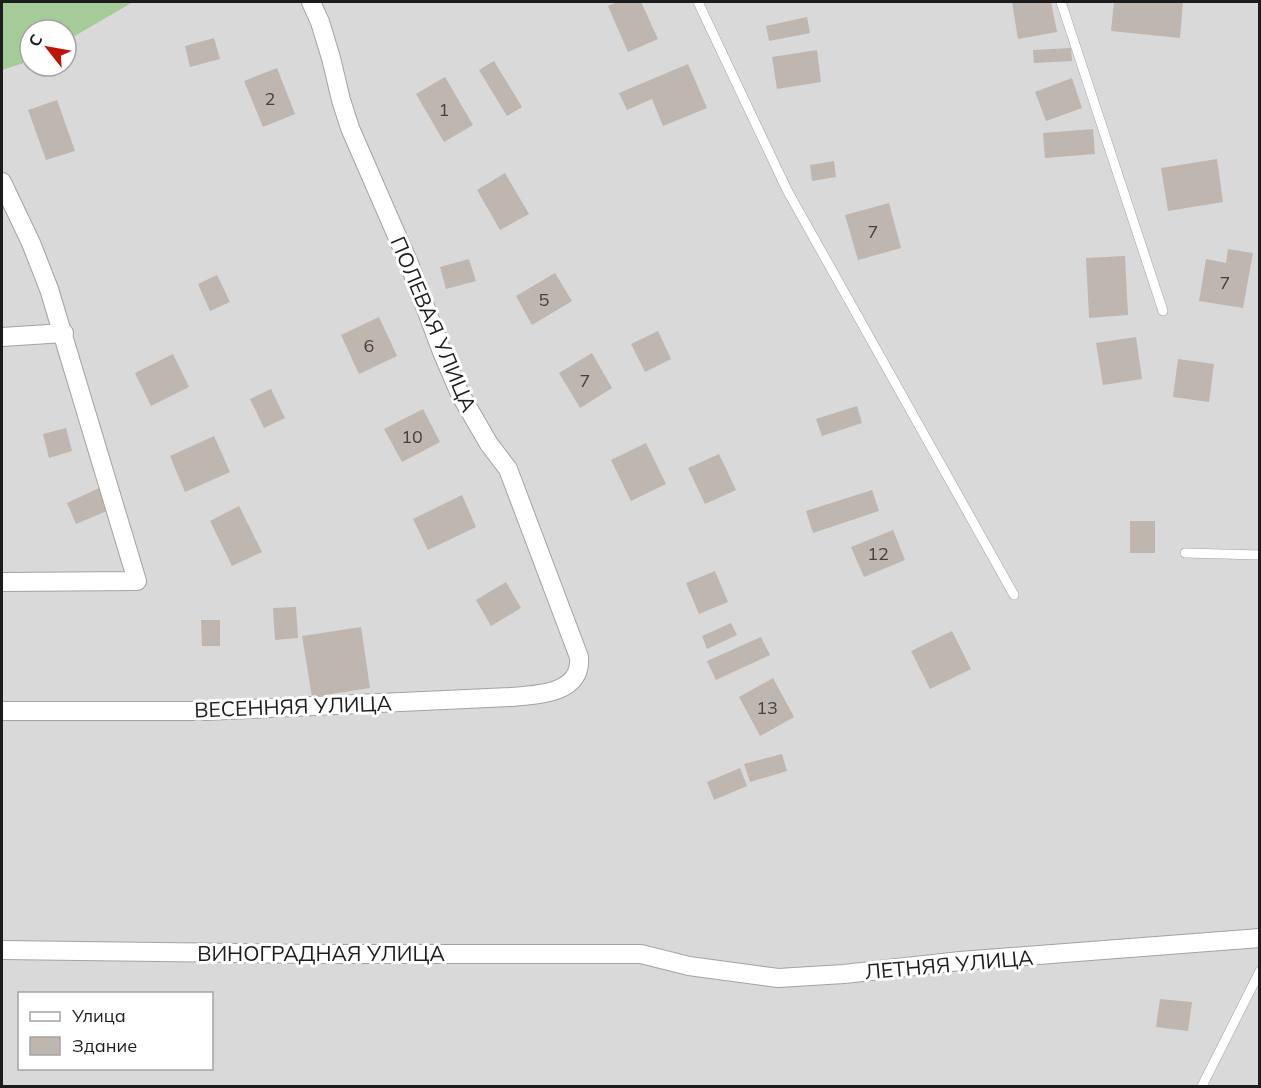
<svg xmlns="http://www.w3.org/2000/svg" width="1261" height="1088" font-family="Mulish,sans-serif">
<rect width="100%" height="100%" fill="#edeae2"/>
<path fill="#dad9d9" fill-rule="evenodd" d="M2 2H1259V1086H2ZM30 30H66V66H30ZM20 994H212V1068H20Z"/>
<path fill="#a5cb99" d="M2 2H133L66 41V30H30V61L2 70Z"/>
<g fill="#beb6af">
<path d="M618 2H641L658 39 628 52 608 6Z"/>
<path d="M1012 2H1051L1057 32 1018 39Z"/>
<path d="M1114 2H1183L1180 38 1111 31Z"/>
<path d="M807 17 810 33 769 41 766 26Z"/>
<path d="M214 38 220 59 190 67 185 46Z"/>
<path d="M1071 48 1072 61 1034 63 1033 50Z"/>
<path d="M817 50 821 82 777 89 772 57Z"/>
<path d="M494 61 522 107 507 116 479 70Z"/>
<path d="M688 64 707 108 663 126 652 99 627 110 619 93Z"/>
<path d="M277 68 295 114 263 127 244 81Z"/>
<path d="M445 77 473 125 444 142 416 94Z"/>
<path d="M1072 78 1082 108 1046 121 1035 92Z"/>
<path d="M57 100 75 151 46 160 28 110Z"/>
<path d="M1093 129 1095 154 1045 158 1043 133Z"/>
<path d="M1217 159 1223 202 1168 211 1161 168Z"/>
<path d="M834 161 836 177 812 181 810 165Z"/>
<path d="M505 173 529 214 500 230 477 190Z"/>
<path d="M889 203 901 248 858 260 845 215Z"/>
<path d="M1228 249 1253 253 1243 308 1199 301 1206 259 1226 263Z"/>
<path d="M1125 256 1128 315 1089 318 1086 258Z"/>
<path d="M469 259 476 281 446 289 440 267Z"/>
<path d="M555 273 572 301 532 325 516 296Z"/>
<path d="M217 275 230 302 210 311 198 284Z"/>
<path d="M379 317 397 356 359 374 341 335Z"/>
<path d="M658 331 671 359 645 372 631 344Z"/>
<path d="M1136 337 1142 379 1103 385 1096 343Z"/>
<path d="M592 353 612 388 580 408 559 373Z"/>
<path d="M173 354 189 387 151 406 135 373Z"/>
<path d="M1178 359 1214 364 1209 402 1173 397Z"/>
<path d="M271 389 285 418 264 428 250 399Z"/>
<path d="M857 406 862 423 822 436 816 419Z"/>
<path d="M423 409 440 442 402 462 384 429Z"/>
<path d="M66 428 72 451 49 458 43 434Z"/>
<path d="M214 436 230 472 185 492 170 456Z"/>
<path d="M646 443 666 484 631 501 611 460Z"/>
<path d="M719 454 736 490 705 504 688 468Z"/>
<path d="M99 488 109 510 76 524 67 503Z"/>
<path d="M872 490 879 511 813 533 806 511Z"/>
<path d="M462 495 476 527 428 550 413 519Z"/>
<path d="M239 506 262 552 232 566 210 521Z"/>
<rect x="1130" y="521" width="25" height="32"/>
<path d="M893 530 905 560 864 577 851 547Z"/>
<path d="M715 571 728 602 699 614 686 583Z"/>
<path d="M506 582 521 608 491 626 476 600Z"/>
<path d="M296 607 298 638 275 640 273 608Z"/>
<path d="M201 620H220V646H202Z"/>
<path d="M731 623 737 635 707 649 702 636Z"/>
<path d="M361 627 370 688 312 697 302 636Z"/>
<path d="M952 631 971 669 930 689 911 651Z"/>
<path d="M761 637 770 655 716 680 707 661Z"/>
<path d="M773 678 794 717 760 736 739 697Z"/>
<path d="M782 754 787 771 750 782 744 764Z"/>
<path d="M740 768 747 786 714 800 707 782Z"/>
<path d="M1160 999 1192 1002 1188 1031 1156 1027Z"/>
</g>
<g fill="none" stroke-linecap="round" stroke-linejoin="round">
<g stroke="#a3a3a3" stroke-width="10">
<g id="lane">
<path d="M698 2 787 190 1014 595"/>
<path d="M1061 2 1163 311"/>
<path d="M1185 553 1260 555"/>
<path d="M1202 1086 1260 971"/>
</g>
</g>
<g stroke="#a3a3a3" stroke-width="20">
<g id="street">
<path d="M2 182 31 243 49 289 137 581 2 582"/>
<path d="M2 337 64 333"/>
<path d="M2 711H205L510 697C537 695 582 694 579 657L508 469 489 444 460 394 442 352 410 266 350 128 341 100 331 58 320 22 311 2"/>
<path d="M2 950 311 954H641L689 966 778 978 844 974 960 961 1260 938"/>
</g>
</g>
<use href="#lane" stroke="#fff" stroke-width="9"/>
<use href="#street" stroke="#fff" stroke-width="18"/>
</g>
<g text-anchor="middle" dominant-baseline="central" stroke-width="6" stroke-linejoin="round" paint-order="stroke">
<g font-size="18" fill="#444241">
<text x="270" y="98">2</text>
<text x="444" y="109">1</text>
<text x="873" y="231">7</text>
<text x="1225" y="282">7</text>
<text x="544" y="299">5</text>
<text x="369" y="345">6</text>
<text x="585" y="380">7</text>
<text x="412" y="436">10</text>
<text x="878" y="553">12</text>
<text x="767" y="707">13</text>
</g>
<g font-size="21" fill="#1c1c1c" stroke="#fff">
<text transform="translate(434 324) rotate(67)">ПОЛЕВАЯ УЛИЦА</text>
<text transform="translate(293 706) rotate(-2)">ВЕСЕННЯЯ УЛИЦА</text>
<text x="321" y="953">ВИНОГРАДНАЯ УЛИЦА</text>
<text transform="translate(949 964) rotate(-5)">ЛЕТНЯЯ УЛИЦА</text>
</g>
</g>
<rect width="1261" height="1088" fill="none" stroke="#1c1c1c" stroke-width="6"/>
<rect x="18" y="992" width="195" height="78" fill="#ffffff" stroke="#a4a4a4" stroke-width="1.5"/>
<rect x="30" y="1012" width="30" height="9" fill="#ffffff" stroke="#a4a4a4" stroke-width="1.5"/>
<text x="72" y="1022" font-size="18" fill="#1c1c1c">Улица</text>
<rect x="30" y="1037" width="30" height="18" fill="#beb6af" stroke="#a4a4a4" stroke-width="1.5"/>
<text x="72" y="1052" font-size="18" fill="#1c1c1c">Здание</text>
<g transform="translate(48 48) rotate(301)"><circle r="28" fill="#ffffff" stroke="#a4a4a4" stroke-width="1.5"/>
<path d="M0-4.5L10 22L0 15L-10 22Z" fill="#c01308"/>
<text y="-9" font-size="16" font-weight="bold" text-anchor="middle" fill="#1c1c1c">С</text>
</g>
</svg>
